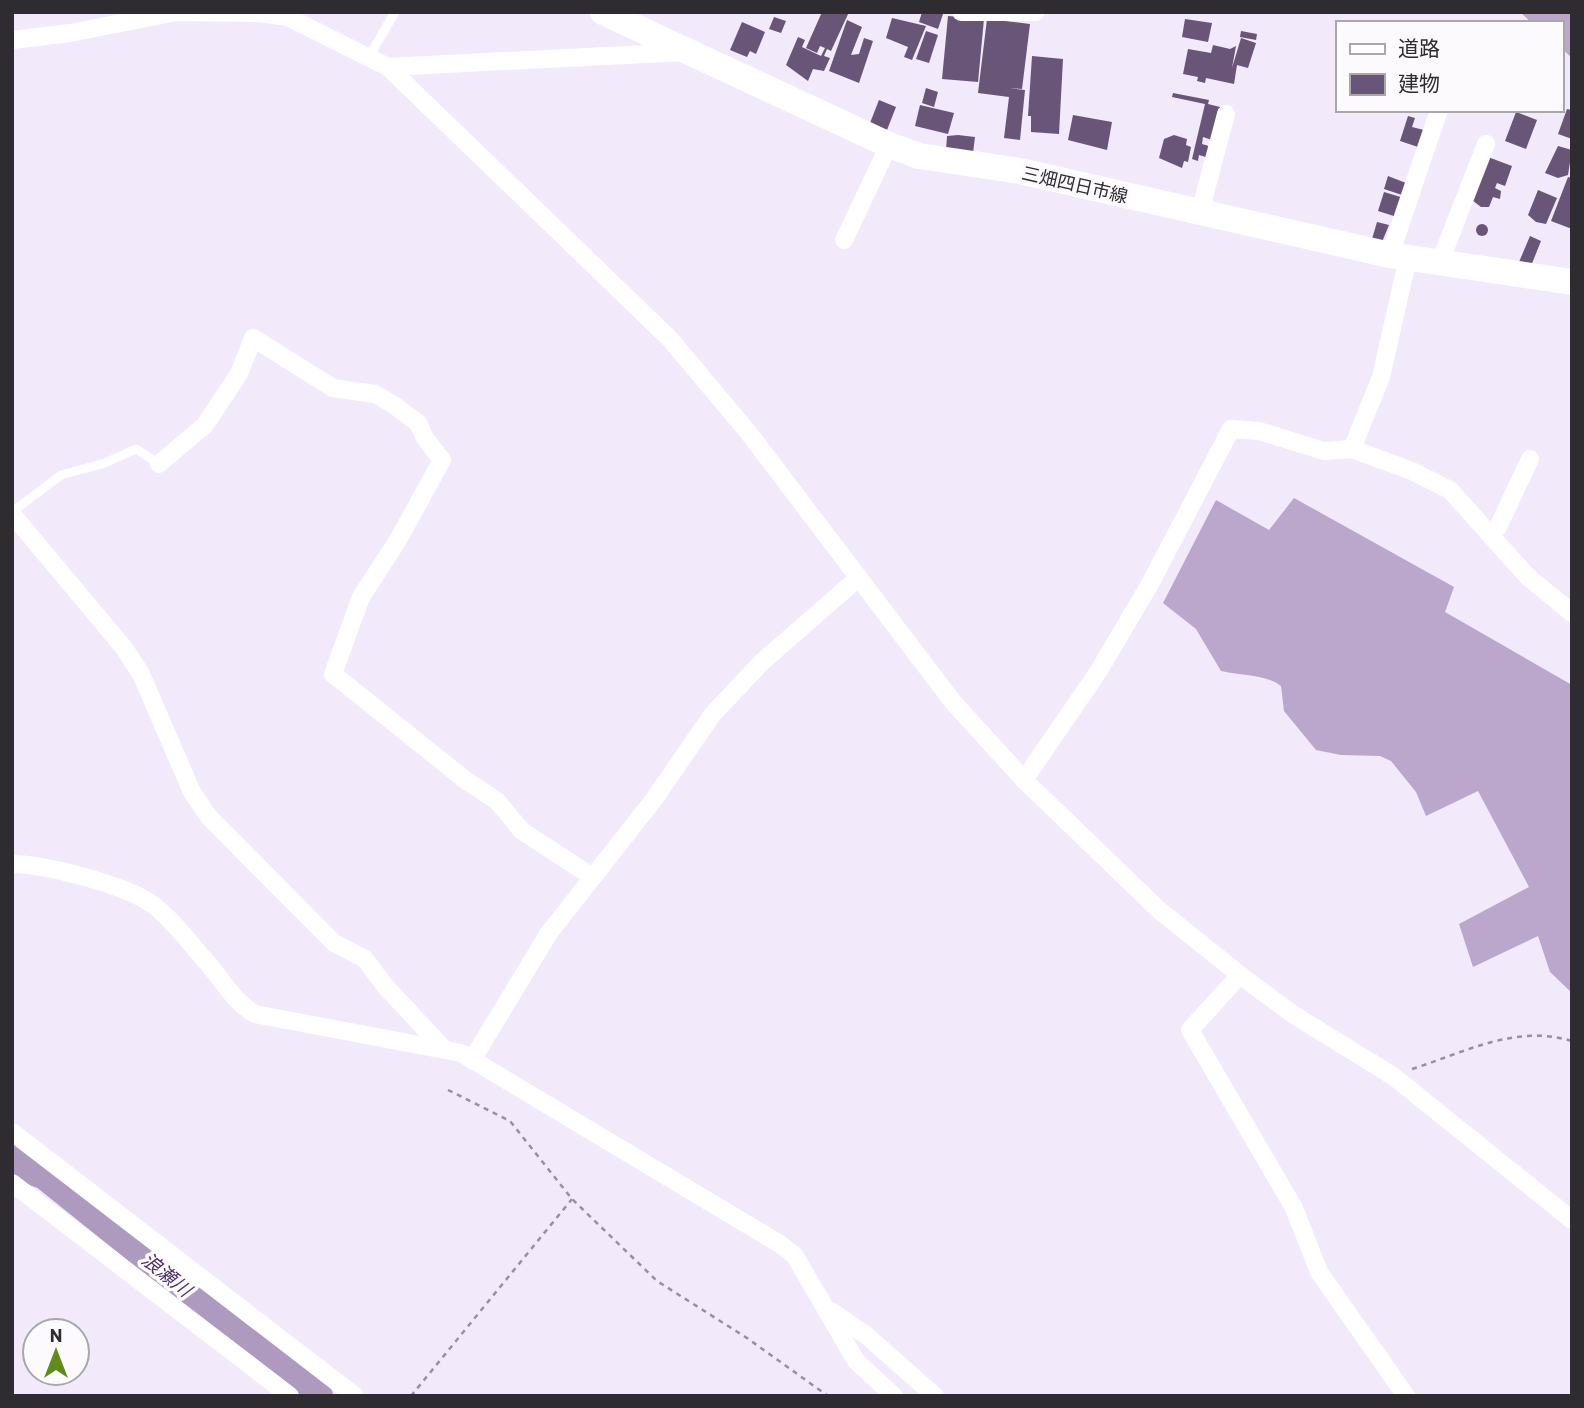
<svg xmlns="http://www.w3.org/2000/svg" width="1584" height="1408" font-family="Barlow,'Noto Sans JP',sans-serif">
<rect width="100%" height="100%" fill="#f2e9fb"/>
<g fill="#bba6cc">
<path d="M1520 12H1572V58L1561 48V23H1532Z"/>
<path d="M1294 498 1454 587 1445 612 1572 685V993L1550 972 1538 936 1473 967 1459 924 1529 887 1478 791 1426 816 1416 792 1391 761 1380 756 1341 755 1316 750 1284 711 1281 686C1266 674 1241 676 1221 671L1196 629 1163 603 1216 500 1269 530Z"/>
</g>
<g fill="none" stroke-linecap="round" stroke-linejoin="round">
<path stroke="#ae99bf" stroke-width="28" d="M12 1158 22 1167 45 1176 319 1396"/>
</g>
<g fill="#685578">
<path d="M822 12H849L831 51 827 49 824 56 830 58 824 71 813 69 808 81 786 65 798 37 805 40 802 47 821 56 825 48 820 46 817 53 806 48Z"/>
<path d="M922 12 943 14 938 29 919 22Z"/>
<path d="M948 16 984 19 978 82 942 79Z"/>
<path d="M774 17 786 21 781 33 769 29Z"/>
<path d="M892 18 926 26 912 60 904 57 908 47 886 38Z"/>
<path d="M987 19 1030 24 1022 89 1009 88 1025 90 1020 140 1004 138 1009 97 978 93Z"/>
<path d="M1185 19 1212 23 1208 42 1182 37Z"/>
<path d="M847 20 862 27 851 55 859 54 864 38 873 41 859 83 829 71Z"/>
<path d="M742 22 765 32 756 54 750 51 747 57 730 50Z"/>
<path d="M926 31 938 35 929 63 916 59Z"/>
<path d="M1241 31 1257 34 1256 40 1240 37Z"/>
<path d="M1241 38 1256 43 1248 68 1237 65 1234 84 1206 78 1205 83 1197 81 1198 77 1183 74 1188 49 1211 53 1213 45 1230 49 1236 46 1232 68Z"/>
<path d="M1032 56 1063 59 1059 134 1031 132V116H1028Z"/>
<path d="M926 88 938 92 934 107 922 103Z"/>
<path d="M1173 93 1209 100 1208 104 1220 107 1212 140 1203 137 1202 144 1212 147 1209 158 1199 155 1198 161 1192 159 1205 104 1172 97Z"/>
<path d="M879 100 896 107 887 130 870 123Z"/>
<path d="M920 105 954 113 948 134 915 126Z"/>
<path d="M1567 109 1572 110V139L1558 134Z"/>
<path d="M1516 112 1537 120 1526 149 1505 141Z"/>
<path d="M1073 115 1112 122 1107 150 1068 140Z"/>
<path d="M1408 116 1415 118 1412 127 1424 130 1418 147 1400 141Z"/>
<path d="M958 135 975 137 973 153 946 151 947 136Z"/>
<path d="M1174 135 1187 139 1186 145 1191 147 1188 162 1184 161 1182 168 1159 158 1164 139Z"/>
<path d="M1558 146 1572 150 1568 175 1558 178 1545 173Z"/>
<path d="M1488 157 1512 166 1505 186 1497 183 1495 188 1501 191 1500 199 1493 197 1489 207H1481L1472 200Z"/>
<path d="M1388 176 1406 183 1402 195 1384 189Z"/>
<path d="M1568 177 1572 178V229L1551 221Z"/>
<path d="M1538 190 1557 198 1546 224 1536 222 1528 215Z"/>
<path d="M1384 192 1404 198 1397 217 1378 211Z"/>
<path d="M1377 222 1389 225 1382 242 1372 239Z"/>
<circle cx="1482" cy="230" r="6"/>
<path d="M1530 236 1541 241 1531 266 1519 262Z"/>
</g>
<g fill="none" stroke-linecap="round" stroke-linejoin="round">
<g stroke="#97919d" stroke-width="2.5" stroke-dasharray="5 5" stroke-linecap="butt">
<path d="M1412 1069C1466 1052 1515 1024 1572 1041"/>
<path d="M448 1090 510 1121 572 1199 657 1281 747 1338 828 1396"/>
<path d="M411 1396 572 1199"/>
</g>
<g stroke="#fff" stroke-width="9">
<path d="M369 57 395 12"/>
<path d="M12 512 61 475 105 463 136 449 159 464"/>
</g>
<g stroke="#fff" stroke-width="18">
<path d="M179 12 260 13 288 17 388 67 670 339 748 432 953 702 1024 780 1159 910 1240 975 1294 1015 1393 1076 1572 1220"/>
<path d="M961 12H1036"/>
<path d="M12 40 70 33 177 12"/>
<path d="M388 67 685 52"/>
<path d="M1200 212 1226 114"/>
<path d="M844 240 889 145"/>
<path d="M1390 255 1439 110"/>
<path d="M1440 262 1486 144"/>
<path d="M1352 449 1381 377 1408 258"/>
<path d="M159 464 205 425 239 374 253 338 333 388 375 394 394 405 418 423 425 438 442 460 398 540 361 597 333 674 464 779 497 801 522 831 591 876"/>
<path d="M12 514 124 648 141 674 192 792 209 817 334 943 365 959 385 986 443 1048"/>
<path d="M1491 535 1498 527 1530 459"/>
<path d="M1024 780 1098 672 1150 584 1231 429 1259 431 1324 451 1352 449 1412 471 1450 490 1528 577 1572 613"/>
<path d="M12 864C45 864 125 885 152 904 171 918 188 941 204 959 221 977 233 1002 255 1014L461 1053 780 1244 795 1256 856 1361 894 1396"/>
<path d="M1240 975 1190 1030 1294 1208 1319 1272 1406 1396"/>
<path d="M472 1060 549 933 655 798 712 715 762 662 857 579"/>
<path d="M12 1132 355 1396"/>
<path d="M12 1183 290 1396"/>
<path d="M831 1311 867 1336 935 1396"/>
</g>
<path stroke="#fff" stroke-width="26" d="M603 12 889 145 919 156 1020 171 1390 255 1572 282"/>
</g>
<g text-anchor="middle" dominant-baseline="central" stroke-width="7" stroke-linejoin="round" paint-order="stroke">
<g font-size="18" fill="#2e2b31" stroke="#fcfafd">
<text transform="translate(1075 184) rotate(13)">三畑四日市線</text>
</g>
<g font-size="19" font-style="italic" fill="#4f3264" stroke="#fcfafd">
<text transform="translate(167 1274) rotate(39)">浪瀬川</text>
</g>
</g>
<rect width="1584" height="1408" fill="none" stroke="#2e2b31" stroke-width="28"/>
<rect x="1336" y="21" width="228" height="91" fill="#fcfafd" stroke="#aaa7ab" stroke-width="2"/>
<rect x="1350" y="44" width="35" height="10" fill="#ffffff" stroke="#aaa7ab" stroke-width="2"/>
<text x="1398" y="56" font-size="21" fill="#2e2b31">道路</text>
<rect x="1350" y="74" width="35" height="21" fill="#685578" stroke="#aaa7ab" stroke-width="2"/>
<text x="1398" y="91" font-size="21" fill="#2e2b31">建物</text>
<g transform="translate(56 1352)"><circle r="33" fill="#fcfafd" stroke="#aaa7ab" stroke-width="2"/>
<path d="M0-5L12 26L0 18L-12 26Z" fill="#5f8b1b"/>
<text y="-10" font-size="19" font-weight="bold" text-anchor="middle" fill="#2e2b31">N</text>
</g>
</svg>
